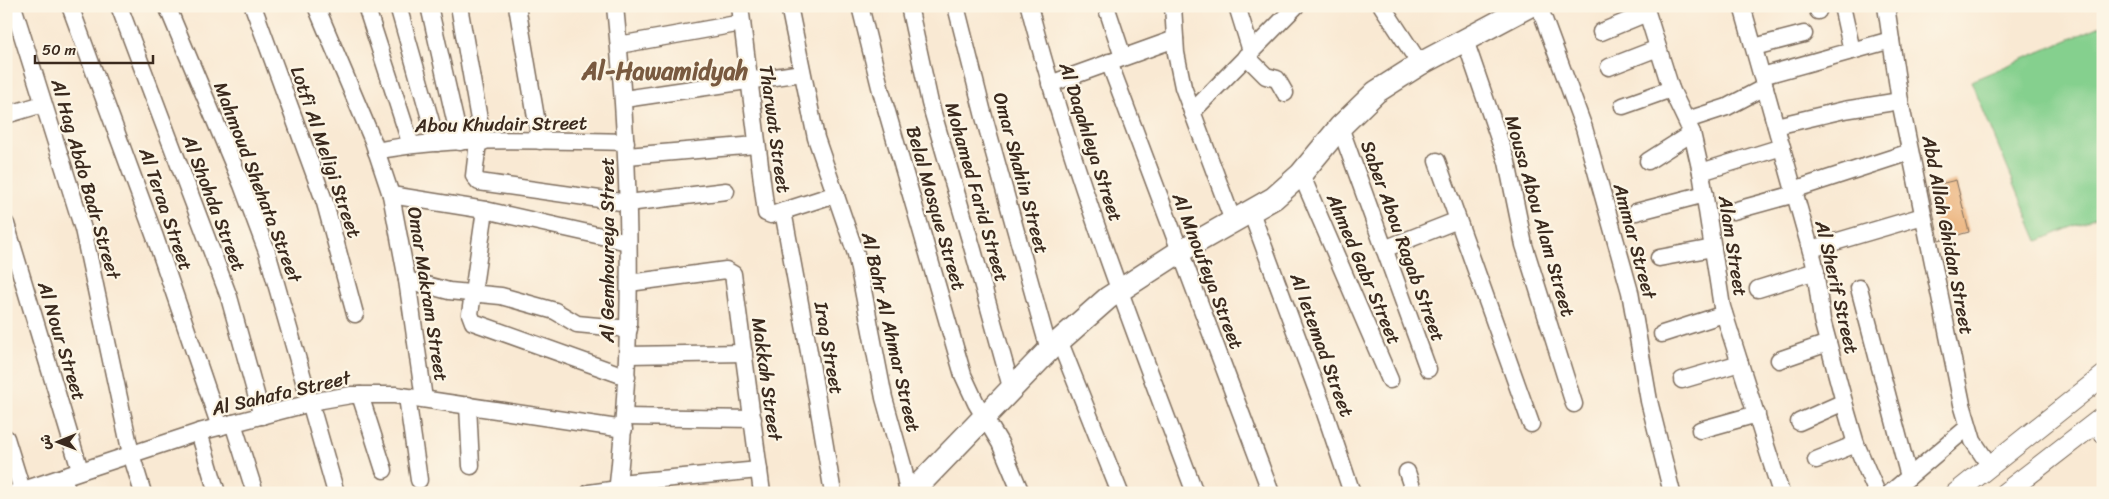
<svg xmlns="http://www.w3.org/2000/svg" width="2109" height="499" font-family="Sriracha,'Playpen Sans Arabic',sans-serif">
<rect width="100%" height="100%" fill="#fcf5e5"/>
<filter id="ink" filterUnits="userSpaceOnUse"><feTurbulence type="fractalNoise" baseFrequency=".02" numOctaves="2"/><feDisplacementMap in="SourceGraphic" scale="10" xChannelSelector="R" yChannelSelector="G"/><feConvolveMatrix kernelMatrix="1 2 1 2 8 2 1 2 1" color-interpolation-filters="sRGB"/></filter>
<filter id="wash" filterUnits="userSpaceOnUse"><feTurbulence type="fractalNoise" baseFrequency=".0096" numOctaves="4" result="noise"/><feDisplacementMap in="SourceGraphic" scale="20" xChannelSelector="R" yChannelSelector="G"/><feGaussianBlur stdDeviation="1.12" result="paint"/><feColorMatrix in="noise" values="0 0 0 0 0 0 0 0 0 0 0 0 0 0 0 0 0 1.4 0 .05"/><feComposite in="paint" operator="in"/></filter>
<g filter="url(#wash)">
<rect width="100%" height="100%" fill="#f9e9d3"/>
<path fill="#85d08e" stroke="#607d56" d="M2103 25V214L2038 241 1971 81Z"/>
<g id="blocks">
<path fill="#ecb47e" d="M1956 180 1969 232 1939 240 1928 187Z"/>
</g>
</g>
<g filter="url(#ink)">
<use href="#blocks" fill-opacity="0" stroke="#7e6d5d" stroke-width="1"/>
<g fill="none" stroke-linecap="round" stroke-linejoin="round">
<g stroke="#7e6d5d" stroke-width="19">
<g id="minor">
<path d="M13 6 83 229 131 454 143 493"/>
<path d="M70 6 155 237 220 427"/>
<path d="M119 6 229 297 262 416"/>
<path d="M167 6 242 185 267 252 336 493"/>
<path d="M253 6 325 203 355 314"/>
<path d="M316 6 373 141 391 195 407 280 424 399"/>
<path d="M366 6 411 145"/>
<path d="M398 6 437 143"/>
<path d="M429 6 460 142"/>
<path d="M459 6 483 142"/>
<path d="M517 6 540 141"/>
<path d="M615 6C631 168 635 331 617 493"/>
<path d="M740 6 766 213 771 215 836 194"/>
<path d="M789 6 816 138 856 254 884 398 903 466 908 493"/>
<path d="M860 6 881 91 963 375 976 403 1000 443 1021 493"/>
<path d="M909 6 930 103 973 250 1011 387"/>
<path d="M956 6 984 117 1049 350"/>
<path d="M1029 6C1072 173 1135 332 1195 493"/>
<path d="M1106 6 1123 57"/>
<path d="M1173 6 1176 53 1183 87 1233 221"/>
<path d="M1237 6 1251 51"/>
<path d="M1382 6 1420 64"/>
<path d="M1539 6 1584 128 1630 292 1649 401 1672 493"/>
<path d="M1645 6 1671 89 1692 133 1701 172 1722 307 1781 493"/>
<path d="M1742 6 1814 262 1822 320 1847 413 1856 444 1877 493"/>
<path d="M1817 6 1818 11"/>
<path d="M1842 6 1852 51"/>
<path d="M1886 6 1900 101 1962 404 1973 441 1990 466"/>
<path d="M1601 32 1647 13"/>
<path d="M1465 40 1507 162 1524 245 1574 404"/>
<path d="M619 45 742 23"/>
<path d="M1754 47 1804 34"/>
<path d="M1246 56 1266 76 1277 79 1285 93"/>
<path d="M1109 62 1271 493"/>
<path d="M1609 67 1658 48"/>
<path d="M1762 76 1891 40"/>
<path d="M1050 84 1175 39"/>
<path d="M624 99 802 73"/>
<path d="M1623 106 1671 89"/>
<path d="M1192 112 1296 6"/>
<path d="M6 115 43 104"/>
<path d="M1687 120 1727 107 1765 87"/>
<path d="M1776 126 1844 110 1900 101"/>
<path d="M1340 127 1428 369"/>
<path d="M478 142 474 176 479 182 628 203 726 191"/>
<path d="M376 151C458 135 544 141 626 142"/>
<path d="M627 156 756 145"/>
<path d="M1437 161 1531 424"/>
<path d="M1648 161 1692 133"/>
<path d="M1701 172 1782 147"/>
<path d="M1301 174 1390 380"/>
<path d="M1793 190 1910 152"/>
<path d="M391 195 485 210 628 242"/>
<path d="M485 210 470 314 473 322 627 377"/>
<path d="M783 211 809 352 833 493"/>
<path d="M1733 211 1795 194"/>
<path d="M1251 212 1322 404 1352 493"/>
<path d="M1636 212 1705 194"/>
<path d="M6 224 80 470"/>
<path d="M1384 249 1458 220"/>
<path d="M1811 249 1923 216"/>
<path d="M1659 258 1713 248"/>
<path d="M407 280 449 291 501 296 555 311 577 324 629 329"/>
<path d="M629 283 726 270 733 274 762 493"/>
<path d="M1859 288 1909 477"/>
<path d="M1758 289 1816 271"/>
<path d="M1662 334 1724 314"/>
<path d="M1059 340 1120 493"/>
<path d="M628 355 744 353"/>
<path d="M1779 360 1828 343"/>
<path d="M1682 380 1740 363"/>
<path d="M360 395 384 470"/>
<path d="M407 397 419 480"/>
<path d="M468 405 471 466"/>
<path d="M624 417 753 419"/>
<path d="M1799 422 1844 402"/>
<path d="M2096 422 2103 435"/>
<path d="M233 423 255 493"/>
<path d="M1700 430 1757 414"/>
<path d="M199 432 217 493"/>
<path d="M6 438 23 493"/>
<path d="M1816 460 1856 444"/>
<path d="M1407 472 1414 493"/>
<path d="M63 477 68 493"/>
<path d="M619 483 759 470"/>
<path d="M14 493 199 432 322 400 351 395H395L624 429"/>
<path d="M589 493 618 489"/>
<path d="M1890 493 1968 427"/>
</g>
</g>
<g stroke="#7e6d5d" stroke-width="22">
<g id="tertiary">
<path d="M1956 493 2103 376"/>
<path d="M2005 493 2103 417"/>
</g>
</g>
<g stroke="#7e6d5d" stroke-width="25">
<path id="secondary" d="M911 493 1049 350 1108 298 1179 252 1274 198 1301 174 1340 127 1376 92 1420 64 1529 6"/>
</g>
<use href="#minor" stroke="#fff" stroke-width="16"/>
<use href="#tertiary" stroke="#fff" stroke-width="20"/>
<use href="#secondary" stroke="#fff" stroke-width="22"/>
</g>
</g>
<g text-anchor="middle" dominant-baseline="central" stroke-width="4.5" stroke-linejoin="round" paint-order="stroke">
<g font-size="19" fill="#3b2a1e" stroke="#fcf5e5">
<text transform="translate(501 124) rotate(-1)">Abou Khudair Street</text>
<text transform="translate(775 129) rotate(82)">Tharwat Street</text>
<text transform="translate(1091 142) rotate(72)">Al Daqahleya Street</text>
<text transform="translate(326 152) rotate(71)">Lotfi Al Meligi Street</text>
<text transform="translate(1021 173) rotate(75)">Omar Shahin Street</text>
<text transform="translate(86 179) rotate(74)">Al Hag Abdo Badr Street</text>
<text transform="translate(258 182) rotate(69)">Mahmoud Shehata Street</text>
<text transform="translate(977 192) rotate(74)">Mohamed Farid Street</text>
<text transform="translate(214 203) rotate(69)">Al Shohda Street</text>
<text transform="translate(936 208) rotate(74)">Belal Mosque Street</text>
<text transform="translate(166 209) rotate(71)">Al Teraa Street</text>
<text transform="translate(1540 216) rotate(74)">Mousa Abou Alam Street</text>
<text transform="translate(1948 235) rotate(79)">Abd Allah Ghidan Street</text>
<text transform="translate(1403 241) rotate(70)">Saber Abou Ragab Street</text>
<text transform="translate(1635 241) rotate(75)">Ammar Street</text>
<text transform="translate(1733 246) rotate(81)">Alam Street</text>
<text transform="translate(607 250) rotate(-90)">Al Gemhoureya Street</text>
<text transform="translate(1364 269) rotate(67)">Ahmed Gabr Street</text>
<text transform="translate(1208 271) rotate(69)">Al Mnoufeya Street</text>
<text transform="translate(1837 287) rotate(77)">Al Sherif Street</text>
<text transform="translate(428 294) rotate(81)">Omar Makram Street</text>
<text transform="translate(891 332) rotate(77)">Al Bahr Al Ahmar Street</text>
<text transform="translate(62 341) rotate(73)">Al Nour Street</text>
<text transform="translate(1322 345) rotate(70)">Al Ietemad Street</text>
<text transform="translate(829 348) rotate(80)">Iraq Street</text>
<text transform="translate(767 379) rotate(82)">Makkah Street</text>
<text transform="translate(281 393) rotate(-13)">Al Sahafa Street</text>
</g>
<g font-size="24" font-weight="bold" fill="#795a40" stroke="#fcf5e5">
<text x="665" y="71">Al-Hawamidyah</text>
</g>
</g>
<rect width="2109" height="499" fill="none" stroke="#fcf5e5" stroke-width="25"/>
<g transform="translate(58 442) rotate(269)" stroke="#fcf5e5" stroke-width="4" paint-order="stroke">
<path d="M0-4L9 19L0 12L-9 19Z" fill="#3b2a1e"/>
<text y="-8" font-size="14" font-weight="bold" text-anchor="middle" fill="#3b2a1e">ش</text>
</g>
<path d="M35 55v8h118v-8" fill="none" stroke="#3b2a1e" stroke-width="2.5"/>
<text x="42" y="55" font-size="15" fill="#3b2a1e" stroke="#fcf5e5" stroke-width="4" paint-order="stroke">50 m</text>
</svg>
